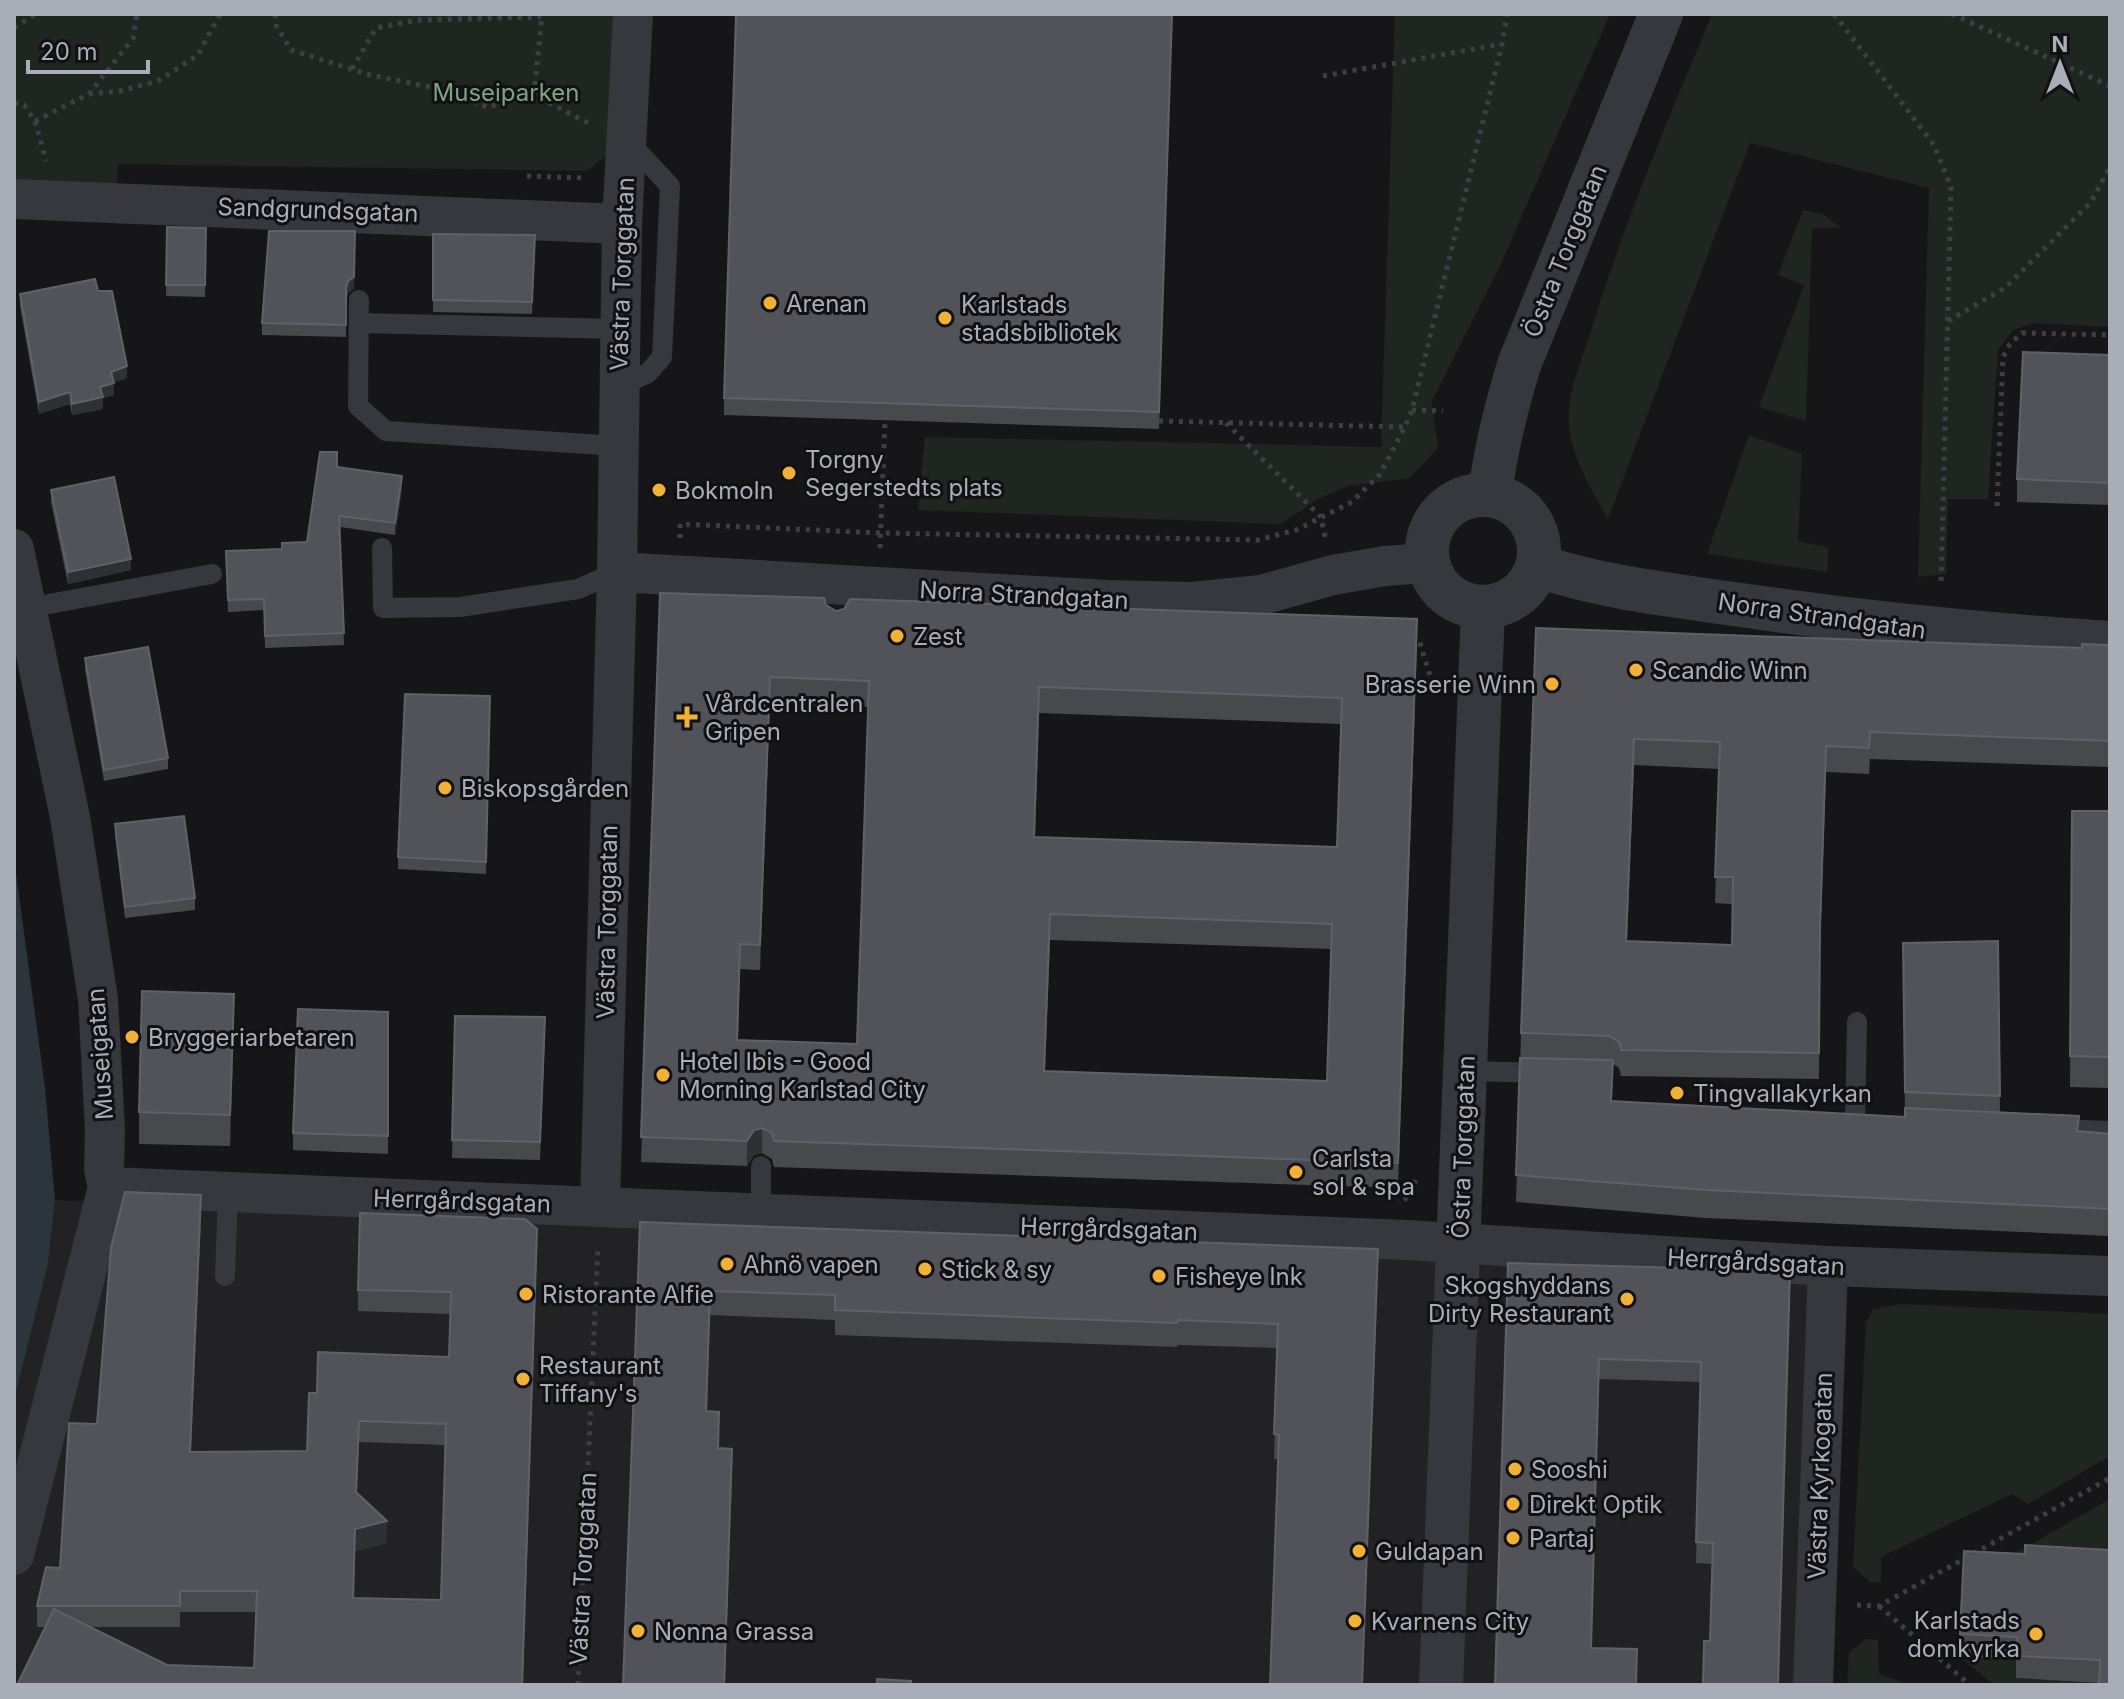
<svg xmlns="http://www.w3.org/2000/svg" width="2124" height="1699" font-family="Inter,sans-serif">
<rect width="100%" height="100%" fill="#161618"/>
<path fill="#222225" d="M55 1200 1822 1275 1806 1685H14V1400L48 1264Z"/>
<g fill="#1e261f">
<path d="M14 14H616L608 154 587 171 118 164 117 186 14 179Z"/>
<path d="M1395 14H1610L1500 266 1432 401 1438 448 1410 478 1348 486 1320 498 1281 524 918 510 925 437 1381 447Z"/>
<path d="M1712 14H2110V327L2034 323 2013 330 1998 350 1988 499H1948L1946 574 1918 577 1929 188 1750 143 1608 519C1591 489 1571 458 1569 423 1567 394 1581 362 1590 334 1623 225 1668 120 1712 14Z"/>
<path d="M1803 210 1823 214 1841 228H1812L1806 421 1759 407 1804 285 1778 275Z"/>
<path d="M1749 435 1802 454 1798 541 1829 548 1827 572 1707 554Z"/>
<path d="M1902 1304 2110 1314V1456L2028 1504 2012 1494 1881 1557V1582H1870L1853 1567 1866 1323 1873 1309Z"/>
<path d="M2110 1499V1559L1979 1574Z"/>
<path d="M1865 1639 1878 1640 1879 1674 1910 1685H1847L1849 1653Z"/>
<path d="M1960 1657 2017 1659 2016 1678 2100 1683V1685H1994Z"/>
</g>
<path fill="#2c353c" d="M14 859 45 1088 55 1200 48 1264 14 1400Z"/>
<g fill="none" stroke-linecap="round" stroke-linejoin="round">
<g stroke="#3d3f44" stroke-width="5" stroke-dasharray="4 6" stroke-linecap="butt">
<path d="M275 14 276 25 291 50 370 75 445 90 487 107 534 95 588 123"/>
<path d="M1834 14 1934 145 1951 187 1941 586"/>
<path d="M1952 14 2110 86"/>
<path d="M14 28 35 14"/>
<path d="M352 69 376 28 417 20 541 17"/>
<path d="M1323 76 1502 44"/>
<path d="M89 94 120 91 158 81 198 55 220 14"/>
<path d="M534 95 542 15"/>
<path d="M14 103 24 105 35 121 46 161"/>
<path d="M35 121 89 94 133 38 137 14"/>
<path d="M527 176 585 178"/>
<path d="M1948 321 2005 288 2091 202 2110 167"/>
<path d="M1412 410 1443 411"/>
<path d="M1159 421 1405 427"/>
<path d="M1226 423 1321 517 1325 537"/>
<path d="M1997 506 2003 357 2010 344 2022 333 2110 335"/>
<path d="M680 538V524L881 533 1258 540 1296 530 1352 502 1380 474 1405 427 1412 410 1502 44 1507 14"/>
<path d="M880 548 885 421"/>
<path d="M1412 638 1419 640 1433 685 1434 696"/>
<path d="M1404 1200 1411 1194 1416 1178"/>
<path d="M1857 1605 1879 1606 2110 1478"/>
<path d="M1879 1606 1970 1685"/>
<path d="M578 1685 598 1246"/>
</g>
<g stroke="#37383d" stroke-width="20">
<path d="M359 300 358 406 386 431 618 446"/>
<path d="M359 323 620 329"/>
<path d="M619 386 648 373 662 357 670 186 628 141"/>
<path d="M382 548 383 608 460 607 578 589 617 572"/>
<path d="M27 608 212 574"/>
<path d="M1465 1071 1545 1073"/>
<path d="M1855 1120 1857 1022"/>
<path d="M2054 1129 2110 1131"/>
<path d="M761 1214V1166"/>
<path d="M225 1276 228 1192"/>
</g>
<g stroke="#37383d" stroke-width="40">
<path d="M14 199 622 224"/>
<path d="M14 549 70 817 98 999 105 1130 104 1169 108 1187 14 1555"/>
<path d="M617 572 1107 600 1192 602 1261 595 1333 575 1385 566 1427 563"/>
<path d="M108 1187 1407 1240 1828 1266 2110 1276"/>
<path d="M600 1207 617 572 622 224 633 14"/>
<path d="M1813 1685 1828 1266"/>
</g>
<g stroke="#37383d" stroke-width="44">
<circle cx="1483" cy="551" r="56"/>
<path d="M1490 495C1495 450 1506 408 1519 365L1661 14"/>
<path d="M1538 566C1604 588 1672 595 1741 605 1864 623 1986 635 2110 643"/>
<path d="M1441 1685 1483 608"/>
</g>
</g>
<g fill="#47494d" fill-rule="evenodd">
<path d="M1172 14 1159 429 724 415V398Z"/>
<path d="M167 227 206 228 205 297 166 296Z"/>
<path d="M433 234 535 246 532 314 433 312Z"/>
<path d="M354 288 348 293 346 300V337L262 335V323Z"/>
<path d="M20 294 127 378 114 382V395L103 398V409L72 415 70 404 39 414 20 306Z"/>
<path d="M2110 355V505L2017 502V479Z"/>
<path d="M337 467 402 488 395 535 340 527 344 645 265 648 264 610 228 612 226 551 282 549 307 542Z"/>
<path d="M51 490 131 570 68 584 51 502Z"/>
<path d="M660 593 826 605 836 611 1417 644 1398 1188 774 1167 772 1159 762 1153 754 1155 747 1166 641 1162ZM770 703 868 707 857 1044 738 1040 740 969 760 970ZM1039 713 1341 724 1337 847 1035 837ZM1050 940 1331 949 1327 1081 1045 1071Z"/>
<path d="M1536 628 2082 648 2110 645V767L1870 759 1869 774 1826 772 1820 954 1819 1079 1621 1076 1619 1068 1613 1064 1612 1101 1905 1117 1903 943 1998 941 2000 1112 2079 1131 2110 1134V1236L1706 1218 1516 1202 1521 1033ZM1634 765 1719 769 1715 903 1732 904V945L1627 941Z"/>
<path d="M85 658 168 758V769L104 781 85 670Z"/>
<path d="M490 696 486 874 398 869V857Z"/>
<path d="M2072 811H2110V1088L2070 1087Z"/>
<path d="M115 824 195 898V910L125 918 115 836Z"/>
<path d="M388 1012V1154L293 1150V1133Z"/>
<path d="M455 1016 545 1034 540 1160 452 1158Z"/>
<path d="M234 1025 230 1146 139 1144V1112Z"/>
<path d="M201 1216 191 1452 307 1451 317 1393 449 1357 450 1314 358 1311V1290L537 1250 523 1685H17L45 1627H37V1606L60 1568 97 1424ZM359 1442 445 1445 441 1600 354 1598 355 1551 387 1543 357 1492ZM180 1612H256L254 1668 167 1665 90 1627H180Z"/>
<path d="M640 1222 1378 1273 1278 1459H1274L1277 1348 1178 1345 1177 1347 835 1335V1320L710 1315 707 1411 719 1448 732 1474 725 1685Z"/>
<path d="M1508 1263 1790 1271 1710 1641 1712 1564 1696 1563 1701 1382 1599 1379 1495 1685Z"/>
<path d="M2109 1550 2099 1683 2016 1678V1659L1960 1657V1634L2025 1554Z"/>
</g>
<g fill="#2f3033">
<path d="M355 231 354 288 348 293 346 300V288Z"/>
<path d="M127 366V378L111 383V372Z"/>
<path d="M114 383V395L103 398V409L72 415V404L100 387Z"/>
<path d="M70 392V404L39 414V402Z"/>
<path d="M402 476V488L395 535V523Z"/>
<path d="M131 559V570L68 584V572Z"/>
<path d="M1417 619V644L1398 1188V1163Z"/>
<path d="M770 677V703L760 970V945Z"/>
<path d="M1039 687V713L1034 862V837Z"/>
<path d="M1634 739V765L1626 968V941Z"/>
<path d="M1826 746 1820 954 1819 1079 1820 927Z"/>
<path d="M1050 914V940L1044 1096V1071Z"/>
<path d="M234 994V1025L230 1146V1115Z"/>
<path d="M762 1128V1153L754 1155 747 1166V1141L754 1130Z"/>
<path d="M201 1195V1216L190 1474V1452Z"/>
<path d="M537 1229V1250L522 1685Z"/>
<path d="M1378 1249V1273L1362 1685Z"/>
<path d="M710 1291V1315L706 1435V1411Z"/>
<path d="M732 1449V1474L724 1685Z"/>
<path d="M387 1521V1543L355 1551 353 1619 355 1529Z"/>
</g>
<g fill="#525359" stroke="#5f6168" stroke-width="2" fill-rule="evenodd">
<path d="M736 14H1172L1159 412 724 398Z"/>
<path d="M167 227 206 228 205 285H166Z"/>
<path d="M269 231H355L354 277 348 281 346 288V325L262 323Z"/>
<path d="M433 234 535 235 532 302 433 300Z"/>
<path d="M95 279 98 291H112L127 366 111 372 114 383 100 387 103 397 72 404 70 392 39 402 20 294Z"/>
<path d="M2023 352 2110 355V483L2017 479Z"/>
<path d="M320 452H337V467L402 476 395 523 339 516 344 633 265 636 264 599 228 600 226 551 282 549V543L307 542Z"/>
<path d="M114 477 131 559 68 572 51 490Z"/>
<path d="M660 593 824 598 826 605 836 611 844 609 850 599 1417 619 1398 1163 774 1141 772 1133 762 1128 754 1130 747 1141 641 1137ZM770 677 869 681 857 1044 737 1040 740 944 760 945ZM1039 687 1342 698 1337 847 1034 837ZM1050 914 1332 924 1327 1081 1044 1071Z"/>
<path d="M1536 628 2082 648V644L2110 645V741L1870 732 1869 748 1826 746 1820 927 1819 1053 1621 1050 1619 1042 1609 1036 1521 1033ZM1634 739 1720 742 1715 877H1733L1732 945 1626 941Z"/>
<path d="M148 647 168 758 104 770 85 658Z"/>
<path d="M405 694 490 696 486 862 398 857Z"/>
<path d="M2072 811H2110V1057L2070 1056Z"/>
<path d="M184 816 195 898 125 907 115 824Z"/>
<path d="M1998 941 2000 1096 1905 1092 1903 943Z"/>
<path d="M142 991 234 994 230 1115 139 1112Z"/>
<path d="M298 1009 388 1012V1136L293 1133Z"/>
<path d="M455 1016 545 1017 540 1142 452 1140Z"/>
<path d="M1520 1058 1613 1060 1611 1101 1905 1117V1108L2079 1116 2077 1131 2110 1134V1209L1706 1190 1516 1175Z"/>
<path d="M125 1192 201 1195 190 1452 307 1451 309 1393H317L318 1352 449 1357 451 1292 358 1290 360 1213 525 1219 537 1229 522 1685H17L54 1609 167 1665 254 1668 257 1591H180V1606H37L46 1567 60 1568 69 1423 97 1424 111 1248ZM359 1421 446 1424 441 1600 353 1598 355 1529 387 1521 356 1492Z"/>
<path d="M640 1222 1378 1249 1362 1685H1270L1279 1435 1274 1434 1278 1324 1178 1320 1177 1323 835 1310V1295L710 1291 706 1411 719 1412 718 1448 732 1449 724 1685H623Z"/>
<path d="M1508 1263 1790 1271 1778 1685H1703L1704 1641H1710L1713 1543 1696 1542 1701 1362 1599 1359 1591 1648 1637 1649 1636 1685H1495Z"/>
<path d="M2110 1536V1685H2099L2100 1660 2016 1656 2017 1637 1960 1634 1964 1551 2025 1554V1545L2109 1550Z"/>
<path d="M877 1679 911 1681V1685H877Z"/>
</g>
<g fill="#f2b134" stroke="#111113" stroke-width="3">
<circle cx="770" cy="303" r="8"/>
<circle cx="945" cy="318" r="8"/>
<circle cx="789" cy="473" r="8"/>
<circle cx="659" cy="490" r="8"/>
<circle cx="897" cy="636" r="8"/>
<circle cx="1636" cy="670" r="8"/>
<circle cx="1552" cy="684" r="8"/>
<path d="M683 705h8v8h8v8h-8v8h-8v-8h-8v-8h8z"/>
<circle cx="445" cy="788" r="8"/>
<circle cx="132" cy="1037" r="8"/>
<circle cx="663" cy="1075" r="8"/>
<circle cx="1677" cy="1093" r="8"/>
<circle cx="1296" cy="1172" r="8"/>
<circle cx="727" cy="1264" r="8"/>
<circle cx="925" cy="1269" r="8"/>
<circle cx="1159" cy="1276" r="8"/>
<circle cx="526" cy="1294" r="8"/>
<circle cx="1627" cy="1299" r="8"/>
<circle cx="523" cy="1379" r="8"/>
<circle cx="1515" cy="1469" r="8"/>
<circle cx="1513" cy="1504" r="8"/>
<circle cx="1513" cy="1538" r="8"/>
<circle cx="1359" cy="1551" r="8"/>
<circle cx="1355" cy="1621" r="8"/>
<circle cx="638" cy="1631" r="8"/>
<circle cx="2036" cy="1634" r="8"/>
</g>
<g text-anchor="middle" dominant-baseline="central" stroke-width="6" stroke-linejoin="round" paint-order="stroke">
<g font-size="24" fill="#7fa381" stroke="#111113">
<text x="506" y="92">Museiparken</text>
</g>
<g font-size="24" fill="#a8adb8" stroke="#111113">
<text transform="translate(318 210) rotate(2)">Sandgrundsgatan</text>
<text transform="translate(1565 251) rotate(-68)">Östra Torggatan</text>
<text transform="translate(622 274) rotate(-88)">Västra Torggatan</text>
<text transform="translate(1024 595) rotate(3)">Norra Strandgatan</text>
<text transform="translate(1822 616) rotate(8)">Norra Strandgatan</text>
<text transform="translate(607 922) rotate(-89)">Västra Torggatan</text>
<text transform="translate(100 1054) rotate(-94)">Museigatan</text>
<text transform="translate(1463 1147) rotate(-88)">Östra Torggatan</text>
<text transform="translate(462 1201) rotate(2)">Herrgårdsgatan</text>
<text transform="translate(1109 1229) rotate(2)">Herrgårdsgatan</text>
<text transform="translate(1756 1262) rotate(3)">Herrgårdsgatan</text>
<text transform="translate(1820 1476) rotate(-88)">Västra Kyrkogatan</text>
<text transform="translate(583 1569) rotate(-87)">Västra Torggatan</text>
</g>
<g font-size="24" fill="#a8adb8" stroke="#111113" text-anchor="start">
<text x="786" y="303">Arenan</text>
<text x="961" y="304">Karlstads<tspan x="961" dy="28">stadsbibliotek</tspan></text>
<text x="805" y="459">Torgny<tspan x="805" dy="28">Segerstedts plats</tspan></text>
<text x="675" y="490">Bokmoln</text>
<text x="913" y="636">Zest</text>
<text x="1652" y="670">Scandic Winn</text>
<text x="1536" y="684" text-anchor="end">Brasserie Winn</text>
<text x="705" y="703">Vårdcentralen<tspan x="705" dy="28">Gripen</tspan></text>
<text x="461" y="788">Biskopsgården</text>
<text x="148" y="1037">Bryggeriarbetaren</text>
<text x="679" y="1061">Hotel Ibis - Good<tspan x="679" dy="28">Morning Karlstad City</tspan></text>
<text x="1693" y="1093">Tingvallakyrkan</text>
<text x="1312" y="1158">Carlsta<tspan x="1312" dy="28">sol &amp; spa</tspan></text>
<text x="743" y="1264">Ahnö vapen</text>
<text x="941" y="1269">Stick &amp; sy</text>
<text x="1175" y="1276">Fisheye Ink</text>
<text x="1611" y="1285" text-anchor="end">Skogshyddans<tspan x="1611" dy="28">Dirty Restaurant</tspan></text>
<text x="542" y="1294">Ristorante Alfie</text>
<text x="539" y="1365">Restaurant<tspan x="539" dy="28">Tiffany's</tspan></text>
<text x="1531" y="1469">Sooshi</text>
<text x="1529" y="1504">Direkt Optik</text>
<text x="1529" y="1538">Partaj</text>
<text x="1375" y="1551">Guldapan</text>
<text x="2020" y="1620" text-anchor="end">Karlstads<tspan x="2020" dy="28">domkyrka</tspan></text>
<text x="1371" y="1621">Kvarnens City</text>
<text x="654" y="1631">Nonna Grassa</text>
</g>
</g>
<rect width="2124" height="1699" fill="none" stroke="#a8adb8" stroke-width="32"/>
<g transform="translate(2060 64)" stroke="#111113" stroke-width="6" paint-order="stroke">
<path d="M0-6L14 30L0 20L-14 30Z" fill="#a8adb8"/>
<text y="-12" font-size="22" font-weight="bold" text-anchor="middle" fill="#a8adb8">N</text>
</g>
<path d="M28 60v12h120v-12" fill="none" stroke="#a8adb8" stroke-width="4"/>
<text x="40" y="60" font-size="24" fill="#a8adb8" stroke="#111113" stroke-width="6" paint-order="stroke">20 m</text>
</svg>
